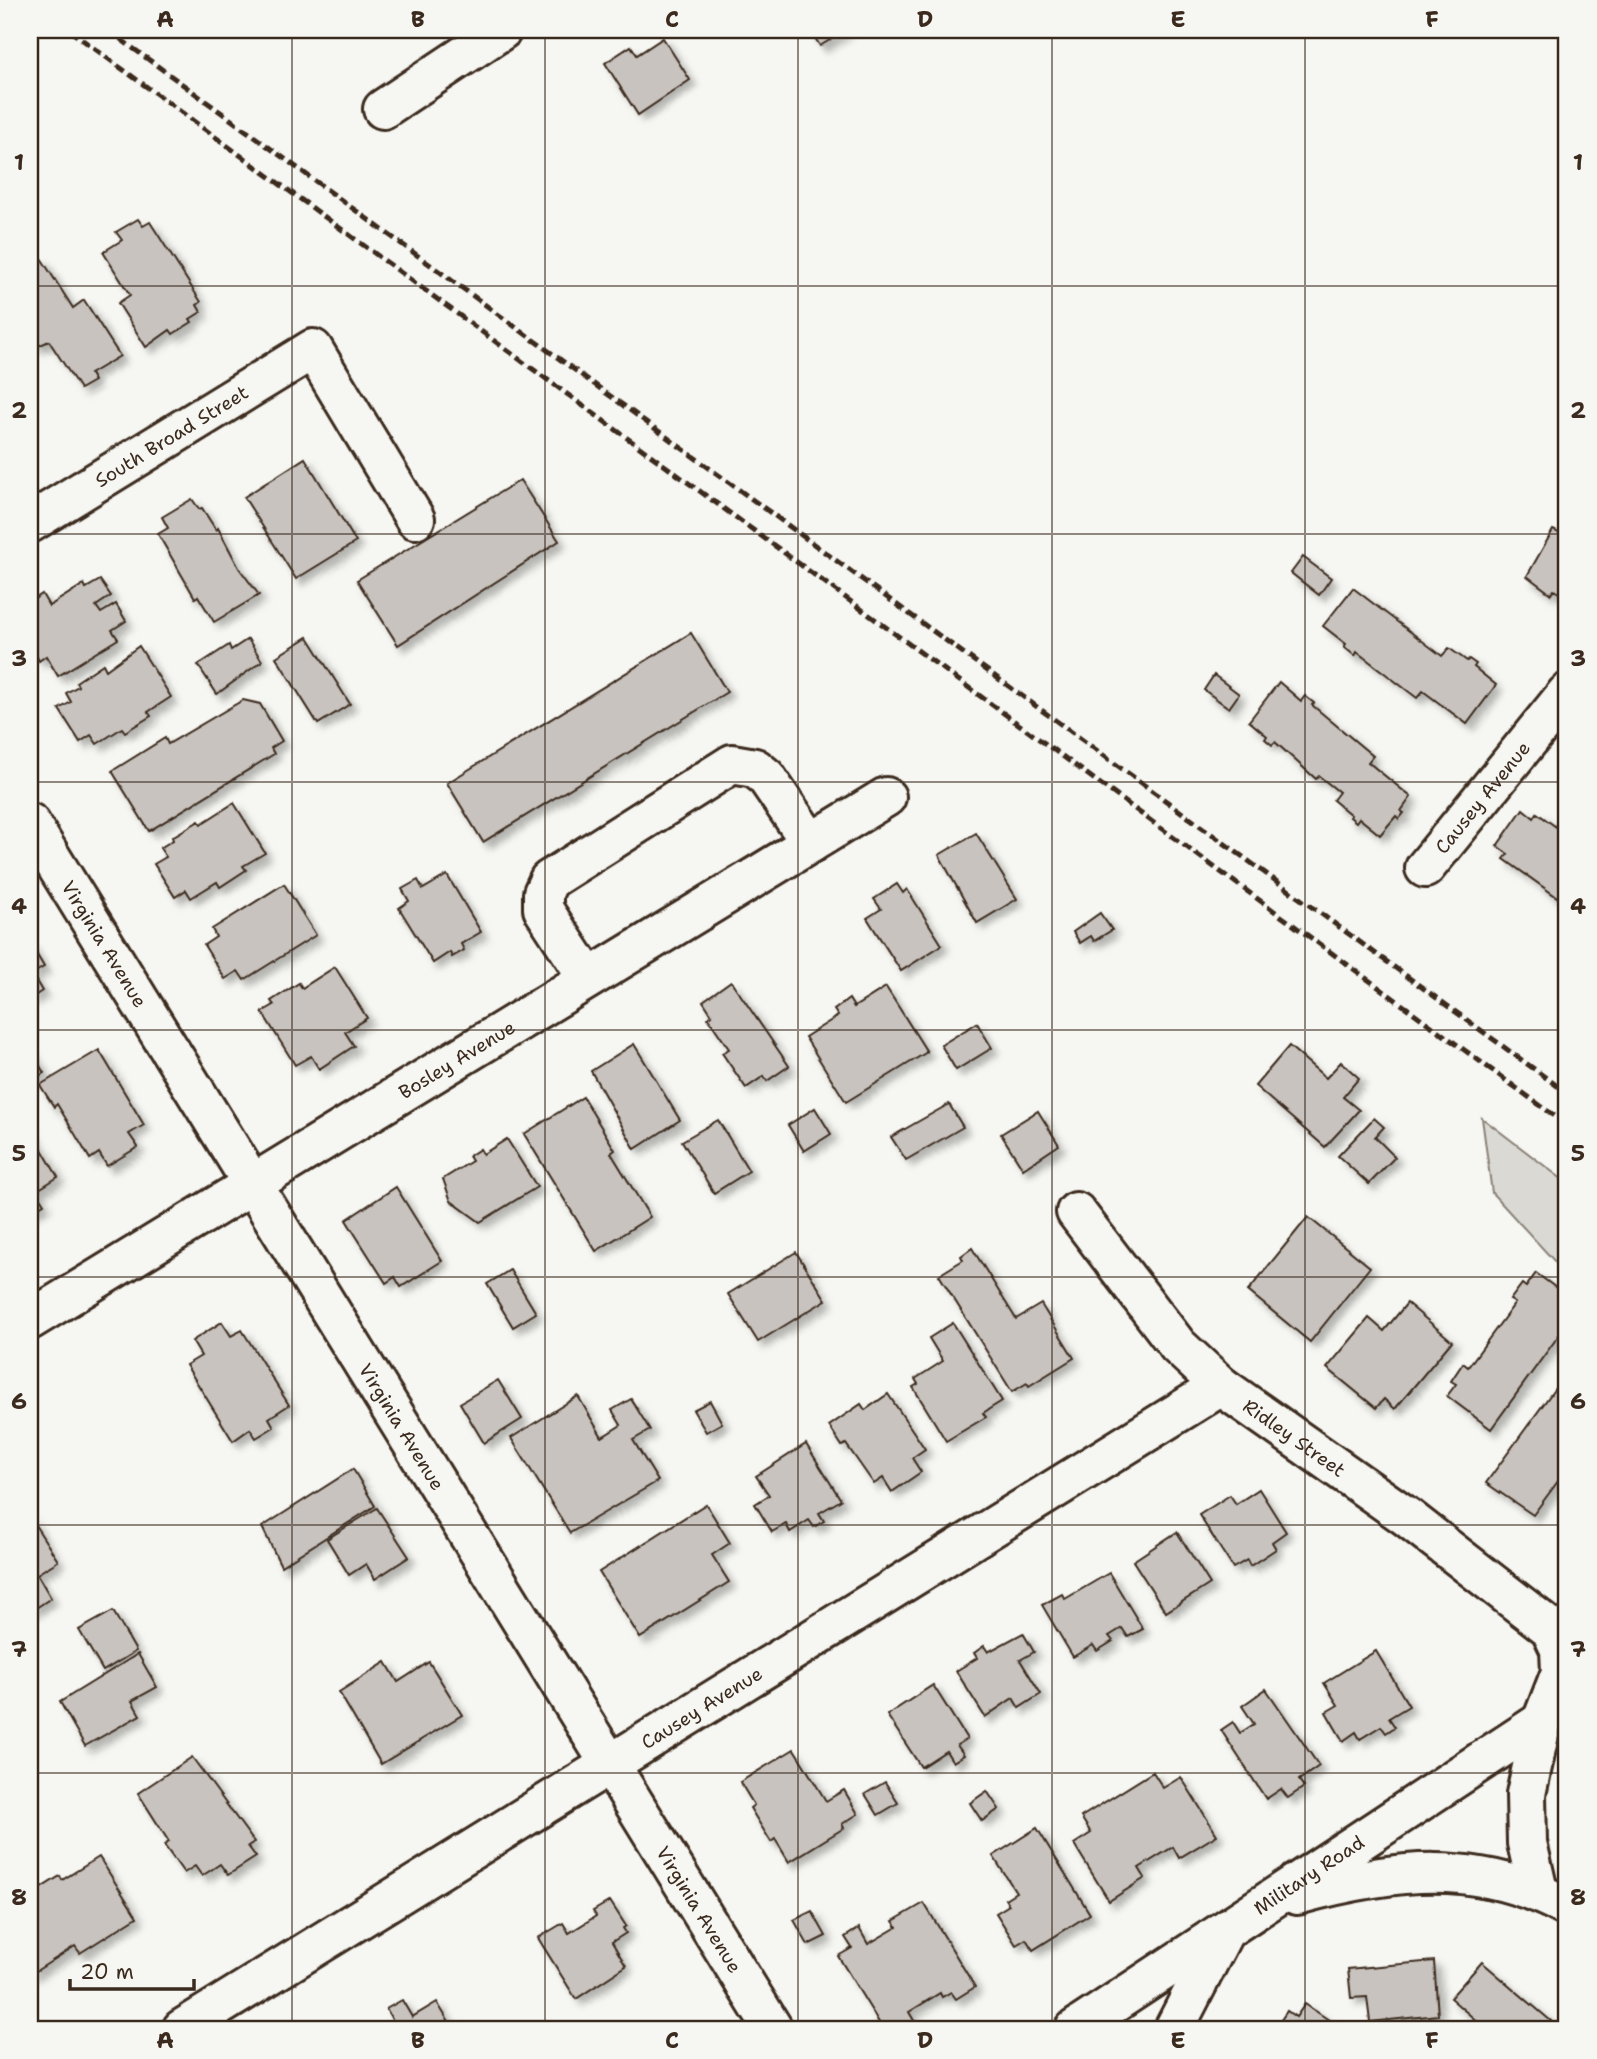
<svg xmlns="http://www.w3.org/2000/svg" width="1597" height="2059" font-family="'Shantell Sans',sans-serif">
<defs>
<filter id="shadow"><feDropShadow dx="6" dy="6" stdDeviation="3.5" flood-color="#0004"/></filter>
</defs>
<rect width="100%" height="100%" fill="#f6f6f2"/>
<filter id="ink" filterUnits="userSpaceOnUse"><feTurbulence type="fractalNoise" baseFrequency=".0143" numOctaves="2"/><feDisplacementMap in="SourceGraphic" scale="14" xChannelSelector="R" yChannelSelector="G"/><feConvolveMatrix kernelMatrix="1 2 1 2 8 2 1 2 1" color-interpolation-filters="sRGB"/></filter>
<g filter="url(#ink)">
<path fill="#dad9d3" stroke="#8a8278" stroke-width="2" d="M1482 1118 1567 1183V1275L1492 1193Z"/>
<g fill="#c8c3be" stroke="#3b2a1e" stroke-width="2" filter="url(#shadow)">
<path d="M810 30H846L820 46Z"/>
<path d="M663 38 690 80 638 115 605 63 631 46 637 55Z"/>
<path d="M138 219 143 226 150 222 201 302 197 305 201 312 190 319 192 322 173 334 170 330 146 347 118 303 130 295 103 252 122 240 116 232Z"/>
<path d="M41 258 73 308 84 300 120 356 90 374 94 381 80 389 49 341 36 347 30 337V265Z"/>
<path d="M305 458 356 542 296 579 244 497Z"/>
<path d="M520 480 559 541 398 645 357 580Z"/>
<path d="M192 499 199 509 202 508 216 530 218 528 239 568 259 595 214 622 198 596 195 598 158 534 168 528 162 517Z"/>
<path d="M1553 530 1563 535 1567 533V597L1554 590 1551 594 1527 576Z"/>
<path d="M1303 557 1331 578 1319 595 1291 573Z"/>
<path d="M100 580 111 596 96 606 101 613 116 604 126 621 112 630 118 639 58 676 46 656 39 661 31 646 36 642 30 632V602L42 594 49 606 84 584 86 588Z"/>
<path d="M1353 588 1442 656 1449 648 1467 661 1469 659 1476 664 1474 667 1496 685 1467 724 1423 691 1417 698 1357 652 1355 656 1344 647 1346 644 1323 626Z"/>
<path d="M691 633 727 692 483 842 447 783Z"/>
<path d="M308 637 350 704 318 724 276 657Z"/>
<path d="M248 639 262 661 217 694 198 665 229 645 231 650Z"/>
<path d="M139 646 171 697 148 712 151 716 125 732 122 728 97 744 91 735 80 742 59 709 71 702 66 693 78 686 76 682 103 664 106 670Z"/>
<path d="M1214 675 1239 694 1229 708 1204 690Z"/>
<path d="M1279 682 1301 701 1305 696 1314 703 1312 705 1373 756 1368 762 1411 797 1401 811 1404 813 1399 819 1396 816 1380 835 1359 818 1356 822 1350 817 1351 815 1333 800 1339 792 1319 776 1316 779 1275 742 1272 745 1265 739 1267 736 1249 721Z"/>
<path d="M243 700 260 704 282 741 271 748 274 754 149 831 112 771 165 738 168 744Z"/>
<path d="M234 803 265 853 243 866 246 870 220 887 217 882 191 898 186 890 175 897 154 864 166 857 160 848 173 840 172 837 199 821 201 824Z"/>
<path d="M1523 809 1534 818 1537 813 1567 835V883L1557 897 1504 859 1508 854 1497 846Z"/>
<path d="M976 833 1017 899 977 923 939 855Z"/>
<path d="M447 875 481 932 461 944 464 950 452 957 450 952 433 963 399 908 409 901 402 889 418 880 423 889Z"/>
<path d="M284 884 316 935 244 980 238 971 225 979 204 945 216 937 212 929Z"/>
<path d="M897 884 903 893 907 889 942 945 901 971 867 918 881 909 874 899Z"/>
<path d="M1100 913 1112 930 1094 941 1091 936 1080 943 1073 932Z"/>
<path d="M30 943 44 967 32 974 42 991 30 999Z"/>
<path d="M335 967 367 1018 345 1032 354 1046 319 1069 311 1056 295 1065 262 1012 274 1005 271 1001 299 983 302 988Z"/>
<path d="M731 981 789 1066 767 1081 764 1076 746 1088 722 1053 729 1049 708 1018 712 1015 703 1001Z"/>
<path d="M886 987 927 1052 846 1102 805 1037 838 1016 834 1010 849 999 854 1007Z"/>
<path d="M977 1023 992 1048 956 1070 941 1045Z"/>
<path d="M634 1044 680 1120 635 1149 591 1071Z"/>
<path d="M1289 1046 1326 1078 1341 1062 1359 1078 1343 1097 1359 1110 1325 1147 1255 1086Z"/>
<path d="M30 1049 44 1073 30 1081Z"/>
<path d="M99 1050 144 1125 129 1134 138 1147 107 1166 99 1153 90 1159 57 1104 54 1107 40 1085Z"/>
<path d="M583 1097 615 1150 611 1153 650 1217 596 1251 524 1134Z"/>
<path d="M949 1104 963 1127 906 1160 891 1137Z"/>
<path d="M815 1108 831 1134 804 1151 788 1125Z"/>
<path d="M1038 1111 1059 1145 1023 1169 1001 1134Z"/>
<path d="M1374 1118 1384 1127 1375 1137 1395 1157 1369 1184 1338 1156Z"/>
<path d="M718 1120 749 1171 714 1193 682 1141Z"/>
<path d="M30 1129 58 1177 36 1191 44 1204 30 1212Z"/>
<path d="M507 1139 537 1187 480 1222 451 1201 443 1179 472 1161 469 1156 480 1149 483 1154Z"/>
<path d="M396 1187 442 1261 401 1287 395 1277 386 1283 346 1220Z"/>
<path d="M1308 1217 1370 1267 1310 1342 1248 1291Z"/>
<path d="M972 1248 1016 1319 1041 1304 1074 1358 1029 1386 1027 1383 1012 1392 939 1275 963 1260 961 1256Z"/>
<path d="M796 1252 826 1300 758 1342 728 1294Z"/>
<path d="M510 1270 536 1313 513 1327 487 1284Z"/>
<path d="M1536 1273 1567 1296V1324L1491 1429 1447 1396 1456 1384 1451 1381 1463 1363 1468 1367 1515 1303 1510 1300 1522 1284 1526 1287Z"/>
<path d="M1407 1303 1452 1341 1395 1409 1384 1399 1376 1408 1327 1368 1369 1318 1384 1331Z"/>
<path d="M222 1322 231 1336 242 1330 289 1405 269 1418 274 1427 256 1438 250 1429 233 1441 186 1365 201 1356 192 1341Z"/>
<path d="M953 1323 1002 1401 983 1413 986 1417 946 1441 913 1387 918 1384 915 1379 943 1361 929 1338Z"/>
<path d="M1564 1376 1567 1379V1469L1533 1515 1486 1483Z"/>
<path d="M498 1380 522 1419 484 1443 460 1403Z"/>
<path d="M888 1394 925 1449 912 1458 921 1472 892 1492 883 1478 874 1484 846 1444 842 1446 829 1426 861 1404 865 1410Z"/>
<path d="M578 1396 602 1437 621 1425 612 1410 631 1399 650 1430 633 1440 658 1481 570 1533 511 1438Z"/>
<path d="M710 1401 722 1423 706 1432 693 1410Z"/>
<path d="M806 1444 841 1500 819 1513 824 1521 814 1527 809 1520 790 1532 786 1524 772 1532 755 1504 769 1495 756 1476Z"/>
<path d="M353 1469 375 1506 281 1566 262 1527Z"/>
<path d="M1259 1489 1286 1532 1272 1542 1276 1549 1250 1566 1247 1560 1233 1568 1199 1515 1230 1495 1236 1504Z"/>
<path d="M706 1504 730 1543 712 1555 729 1582 640 1638 599 1572Z"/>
<path d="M377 1508 409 1557 375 1579 366 1564 349 1575 327 1539Z"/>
<path d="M30 1517 58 1561 37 1574 51 1598 30 1612Z"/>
<path d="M1177 1532 1210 1584 1166 1612 1133 1561Z"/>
<path d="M1109 1573 1143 1629 1128 1637 1122 1628 1109 1636 1113 1641 1097 1651 1093 1645 1073 1657 1042 1605 1062 1594 1065 1599Z"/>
<path d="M113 1611 136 1651 103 1671 79 1630Z"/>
<path d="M1023 1633 1034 1652 1020 1660 1041 1694 1019 1708 1013 1698 985 1717 956 1671 977 1658 974 1653 984 1646 988 1652Z"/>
<path d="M1376 1651 1409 1706 1389 1718 1395 1727 1386 1733 1381 1726 1360 1739 1356 1732 1343 1741 1326 1712 1338 1705 1324 1683Z"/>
<path d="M138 1654 157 1687 132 1701 140 1715 85 1746 60 1702Z"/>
<path d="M386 1662 398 1682 429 1662 462 1715 381 1764 339 1692Z"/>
<path d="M933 1685 967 1739 957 1745 964 1755 953 1762 946 1751 921 1767 887 1715Z"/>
<path d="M1266 1689 1319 1766 1299 1780 1304 1787 1288 1798 1281 1789 1266 1799 1221 1730 1233 1722 1240 1733 1254 1724 1242 1706Z"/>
<path d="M794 1749 826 1801 844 1790 858 1814 842 1824 844 1828 789 1862 775 1839 771 1842 750 1808 754 1805 740 1782Z"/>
<path d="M192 1757 254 1842 248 1846 256 1857 228 1875 220 1864 202 1876 195 1866 184 1873 164 1845 169 1842 138 1793Z"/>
<path d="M1153 1772 1163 1788 1181 1777 1217 1835 1179 1858 1173 1847 1139 1868 1145 1878 1109 1901 1074 1844 1091 1833 1081 1817Z"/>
<path d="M885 1782 898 1803 878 1815 865 1794Z"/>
<path d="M987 1791 999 1809 982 1821 970 1803Z"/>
<path d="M1037 1828 1090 1914 1033 1950 1026 1939 1016 1945 996 1913 1009 1905 1005 1899 1016 1892 993 1856Z"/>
<path d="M99 1857 137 1917 80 1953 75 1946 30 1975V1902L37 1897 35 1892 60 1876 62 1880Z"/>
<path d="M610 1901 626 1926 623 1928 626 1933 612 1942 626 1966 576 1999 538 1938 563 1923 569 1933 596 1916 593 1911Z"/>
<path d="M924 1903 975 1987 956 1999 951 1992 942 1997 940 1993 909 2012 916 2024 905 2029H883L838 1956 852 1948 845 1937 859 1928 868 1944 897 1927 893 1921Z"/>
<path d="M812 1911 826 1936 808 1945 794 1920Z"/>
<path d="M1434 1961 1438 2015 1370 2022 1367 1997 1351 1998 1348 1969Z"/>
<path d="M1482 1962 1551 2021 1543 2029H1486L1450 1998Z"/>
<path d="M402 2000 412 2017 437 2002 453 2029H391L396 2026 386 2009Z"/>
<path d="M1305 2004 1338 2026 1336 2029H1275L1287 2011 1296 2017Z"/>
</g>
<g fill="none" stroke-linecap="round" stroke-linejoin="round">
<g stroke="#3b2a1e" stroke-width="44">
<g id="minor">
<path d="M383 109 502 30"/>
<path id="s1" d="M30 523 313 349 415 519"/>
<path id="s2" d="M30 823 773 2029"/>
<path id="s3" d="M1425 868 1567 693"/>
<path d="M588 978 543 909V893L549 880 732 764 755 768 766 777 811 843"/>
<path id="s4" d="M1076 1212 1178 1346 1221 1386 1407 1517 1550 1628 1560 1649 1561 1672 1542 1721 1526 1794 1527 1843 1538 1891"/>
<path id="s5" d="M30 1320 886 797"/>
<path d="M1297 1895C1392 1869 1477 1858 1567 1907"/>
<path id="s6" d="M182 2029 1221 1386"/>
<path id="s7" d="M1075 2029 1542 1721"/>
<path d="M1174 2029 1224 1932"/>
</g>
</g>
<use href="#minor" stroke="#f6f6f2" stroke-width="38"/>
<g stroke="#3b2a1e" stroke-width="5" stroke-dasharray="10 5" stroke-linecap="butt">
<path d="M69 30 1567 1125"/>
<path d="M108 30 1567 1093"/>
</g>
</g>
</g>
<path fill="none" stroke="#3b2a1e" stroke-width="2" stroke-opacity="0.55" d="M292 30V2029M545 30V2029M798 30V2029M1052 30V2029M1305 30V2029M30 286H1567M30 534H1567M30 782H1567M30 1030H1567M30 1277H1567M30 1525H1567M30 1773H1567"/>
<g text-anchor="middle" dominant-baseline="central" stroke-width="5" stroke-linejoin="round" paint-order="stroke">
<g font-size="19" fill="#3b2a1e" stroke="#f6f6f2">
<text stroke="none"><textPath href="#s1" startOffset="166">South Broad Street</textPath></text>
<text stroke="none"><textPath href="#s3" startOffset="91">Causey Avenue</textPath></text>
<text stroke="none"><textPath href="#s2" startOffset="142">Virginia Avenue</textPath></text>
<text stroke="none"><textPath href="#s5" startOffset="500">Bosley Avenue</textPath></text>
<text stroke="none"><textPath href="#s2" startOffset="709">Virginia Avenue</textPath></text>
<text stroke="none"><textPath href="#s4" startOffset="317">Ridley Street</textPath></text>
<text stroke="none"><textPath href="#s6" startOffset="611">Causey Avenue</textPath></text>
<text stroke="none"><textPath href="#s7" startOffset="280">Military Road</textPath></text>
<text stroke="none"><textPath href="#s2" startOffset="1276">Virginia Avenue</textPath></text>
</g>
</g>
<rect width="1597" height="2059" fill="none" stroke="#f6f6f2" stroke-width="77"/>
<path d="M70 1979v10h124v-10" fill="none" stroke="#3b2a1e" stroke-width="3.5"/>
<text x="80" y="1979" font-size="21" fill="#3b2a1e" stroke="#f6f6f2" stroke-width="5" paint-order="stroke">20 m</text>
<rect x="38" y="38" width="1520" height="1983" fill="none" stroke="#3b2a1e" stroke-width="2.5"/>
<g font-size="23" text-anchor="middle" font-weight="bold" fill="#3b2a1e">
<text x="165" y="27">A</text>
<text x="418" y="27">B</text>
<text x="672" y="27">C</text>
<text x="925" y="27">D</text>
<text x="1178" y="27">E</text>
<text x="1432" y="27">F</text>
<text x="19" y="170">1</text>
<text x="1578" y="170">1</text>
<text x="19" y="418">2</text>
<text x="1578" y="418">2</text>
<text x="19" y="666">3</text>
<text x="1578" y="666">3</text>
<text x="19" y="914">4</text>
<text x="1578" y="914">4</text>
<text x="19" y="1161">5</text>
<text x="1578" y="1161">5</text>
<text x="19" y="1409">6</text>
<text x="1578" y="1409">6</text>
<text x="19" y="1657">7</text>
<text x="1578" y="1657">7</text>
<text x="19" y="1905">8</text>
<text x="1578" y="1905">8</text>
<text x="165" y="2048">A</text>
<text x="418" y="2048">B</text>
<text x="672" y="2048">C</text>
<text x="925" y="2048">D</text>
<text x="1178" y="2048">E</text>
<text x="1432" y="2048">F</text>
</g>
</svg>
